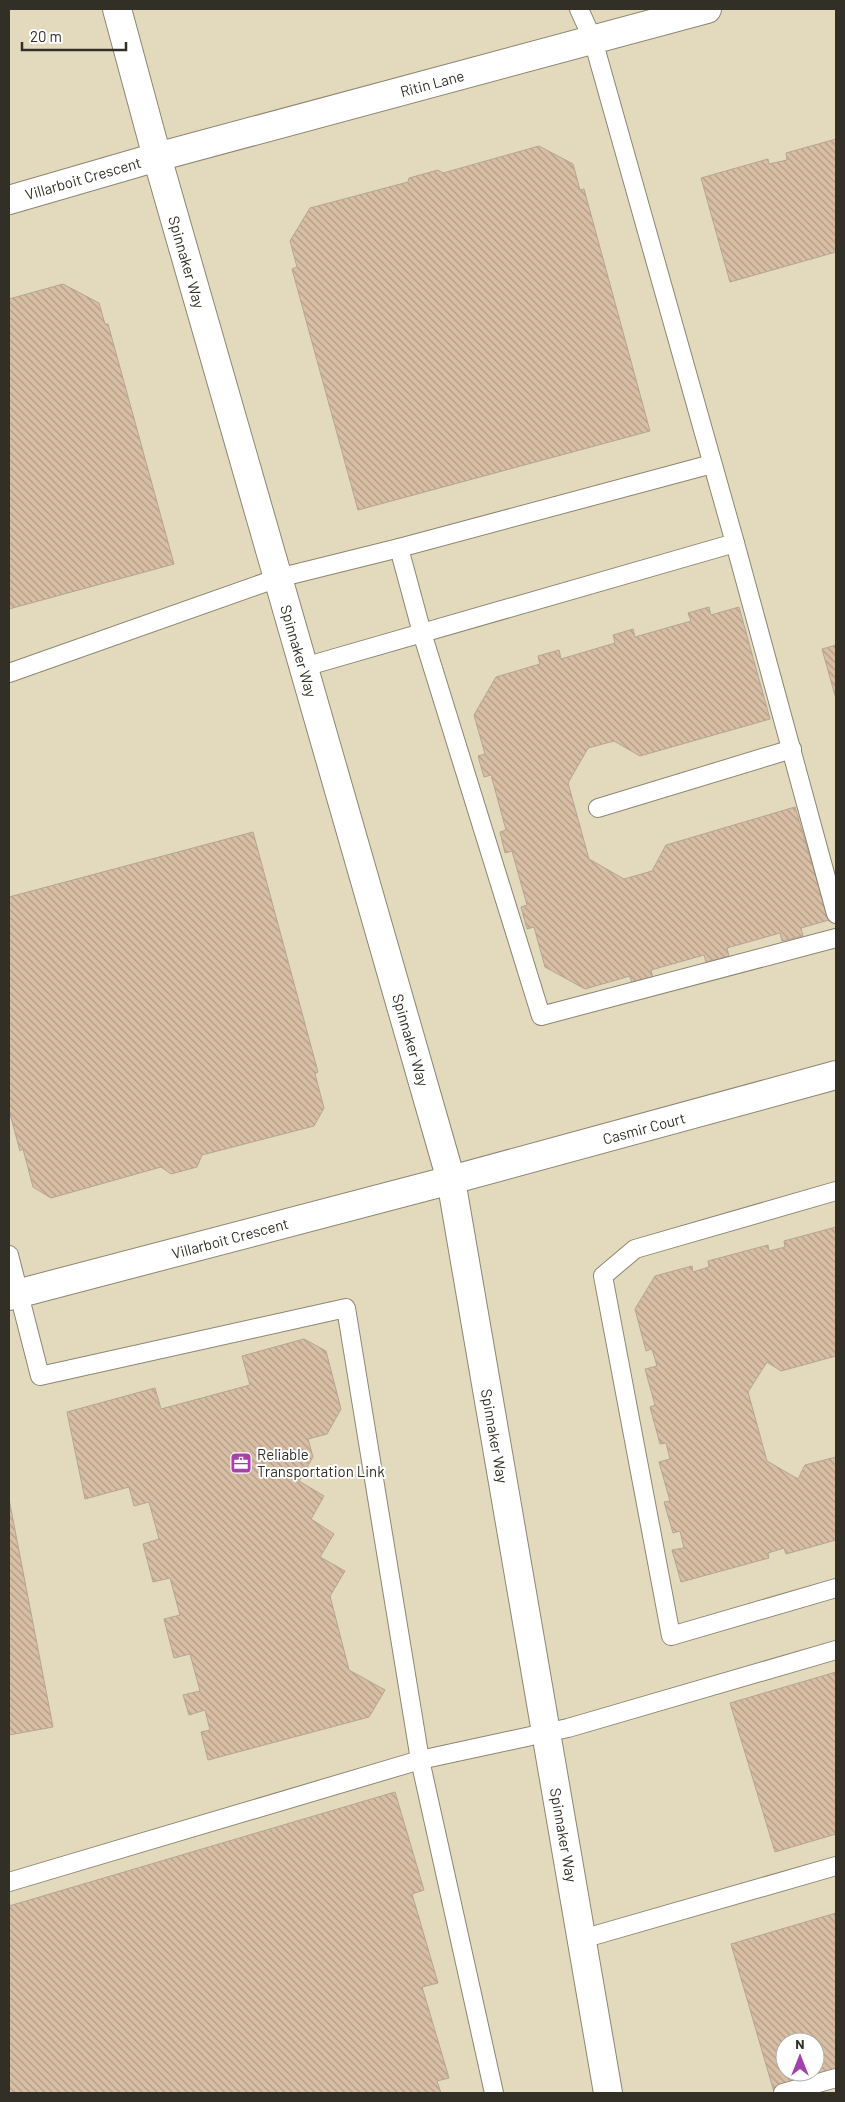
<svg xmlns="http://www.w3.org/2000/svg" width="845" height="2102" font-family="Barlow,sans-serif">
<defs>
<pattern id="building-back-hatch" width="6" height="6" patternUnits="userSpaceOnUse" patternTransform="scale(1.25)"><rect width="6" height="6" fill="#d8bea4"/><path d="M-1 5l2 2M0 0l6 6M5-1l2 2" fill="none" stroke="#b09b86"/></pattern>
</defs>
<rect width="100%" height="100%" fill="#eee7d1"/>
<path fill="#e3dabe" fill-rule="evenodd" d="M9 9H836V2093H9ZM785 2042H815V2072H785Z"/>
<g fill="url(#building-back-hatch)" stroke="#b5a595" fill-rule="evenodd">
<path d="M836 139V252L730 282 701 178 768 159 769 164 787 160 786 153Z"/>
<path d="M539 146 573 164 580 190 584 189 650 431 358 510 292 269 297 267 290 241 310 208 408 182 409 178 438 170 443 173Z"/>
<path d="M63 284 99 303 105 324H108L174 564 9 609V299Z"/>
<path d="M709 607 711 615 739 607 770 719 640 756 614 741 588 748 568 783 589 859 624 879 652 871 666 845 795 807 829 920 801 928 803 936 782 941 780 933 727 948 729 956 706 962 704 955 651 970 653 978 632 984 630 976 585 989 545 967 534 927 527 929 521 907 527 905 512 851 505 853 500 832 506 830 491 775 484 777 478 756 485 754 474 715 496 677 540 664 538 656 559 650 561 659 615 643 613 635 633 629 635 637 691 621 688 613Z"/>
<path d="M836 645V699L822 649Z"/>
<path d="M253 832 318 1072 315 1074 324 1108 314 1126 202 1155 197 1167 171 1174 161 1167 51 1198 33 1187 23 1149 20 1151 9 1110V897Z"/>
<path d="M836 1227V1356L781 1371 767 1362 748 1392 767 1461 798 1479 805 1465 836 1457V1540L786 1554 784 1548 768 1553 769 1558 681 1582 672 1550 684 1548 680 1531 673 1533 664 1502 670 1501 659 1462 670 1459 666 1443 660 1444 650 1407 655 1405 645 1369 657 1366 652 1349 646 1351 635 1309 655 1276 692 1266 693 1272 709 1267 708 1261 768 1245 769 1251 785 1247 784 1241Z"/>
<path d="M304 1339 326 1351 341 1409 327 1434 308 1439 313 1457 299 1481 324 1496 311 1519 334 1534 320 1557 345 1571 330 1596 349 1670 385 1690 369 1717 208 1760 201 1732 210 1730 205 1710 189 1715 183 1695 200 1691 190 1654 174 1658 164 1619 180 1615 170 1578 153 1582 143 1544 159 1539 149 1502 134 1506 129 1487 85 1499 67 1412 155 1388 161 1409 250 1385 242 1356Z"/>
<path d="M9 1499 53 1727 9 1735Z"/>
<path d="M836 1672V1834L775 1852 730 1703Z"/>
<path d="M395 1792 424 1890 412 1894 438 1983 422 1987 449 2078 437 2081 441 2093H9V1906Z"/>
<path d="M836 1913V2074L774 2092 731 1944ZM785 2042H815V2072H785Z"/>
</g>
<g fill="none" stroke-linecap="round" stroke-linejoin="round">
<g stroke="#8c8672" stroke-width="20">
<g id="lane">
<path d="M579 9 593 40 735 543 836 914"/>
<path d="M399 548 422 633 541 1016 836 938"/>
<path d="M304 667 735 543"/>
<path d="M9 673 278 578 399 548 712 464"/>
<path d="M598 808 792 749"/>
<path d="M836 1191 635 1249 603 1276 671 1636 836 1588"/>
<path d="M9 1255 40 1376 346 1308 420 1760 494 2093"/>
<path d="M9 1882 420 1760 568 1728 836 1650"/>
<path d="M582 1939 836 1866"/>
<path d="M783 2093 836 2078"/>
</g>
</g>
<g stroke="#8c8672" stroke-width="30">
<g id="street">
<path d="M117 9 157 157 451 1180 608 2093"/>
<path d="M9 200 157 157 707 9"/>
<path d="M9 1296 451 1180 836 1075"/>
</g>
</g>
<use href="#lane" stroke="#fff" stroke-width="18"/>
<use href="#street" stroke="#fff" stroke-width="28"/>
</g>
<defs>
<g id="office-square" transform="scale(1.125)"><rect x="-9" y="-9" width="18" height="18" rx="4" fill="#a342a9" stroke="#fff"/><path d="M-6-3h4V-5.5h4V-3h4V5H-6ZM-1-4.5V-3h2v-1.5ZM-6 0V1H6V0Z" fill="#fff"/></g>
</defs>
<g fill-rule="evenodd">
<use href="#office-square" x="241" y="1463"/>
</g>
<g text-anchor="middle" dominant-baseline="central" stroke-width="4" stroke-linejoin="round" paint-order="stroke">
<g font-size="15" fill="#322f27" stroke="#fff">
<text transform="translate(432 83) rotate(-15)">Ritin Lane</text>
<text transform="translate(83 178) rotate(-16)">Villarboit Crescent</text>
<text transform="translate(187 262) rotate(74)">Spinnaker Way</text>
<text transform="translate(299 651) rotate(74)">Spinnaker Way</text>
<text transform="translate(411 1040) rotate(74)">Spinnaker Way</text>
<text transform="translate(644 1128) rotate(-15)">Casmir Court</text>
<text transform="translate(230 1238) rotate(-15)">Villarboit Crescent</text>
<text transform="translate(495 1436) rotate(80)">Spinnaker Way</text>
<text transform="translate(564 1835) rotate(80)">Spinnaker Way</text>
</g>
<g font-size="15" fill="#322f27" stroke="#fff" text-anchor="start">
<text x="257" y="1454">Reliable<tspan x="257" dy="17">Transportation Link</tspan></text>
</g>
</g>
<rect width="845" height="2102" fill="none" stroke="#322f27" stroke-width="20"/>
<g transform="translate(800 2057)"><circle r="24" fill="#ffffff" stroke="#adaca9"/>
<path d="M0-4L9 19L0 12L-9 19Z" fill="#a342a9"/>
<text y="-8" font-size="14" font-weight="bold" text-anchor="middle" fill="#322f27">N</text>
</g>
<path d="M22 42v8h104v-8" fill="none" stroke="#322f27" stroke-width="2.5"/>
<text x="30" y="42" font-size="15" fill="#322f27" stroke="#ffffff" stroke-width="4" paint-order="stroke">20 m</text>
</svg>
